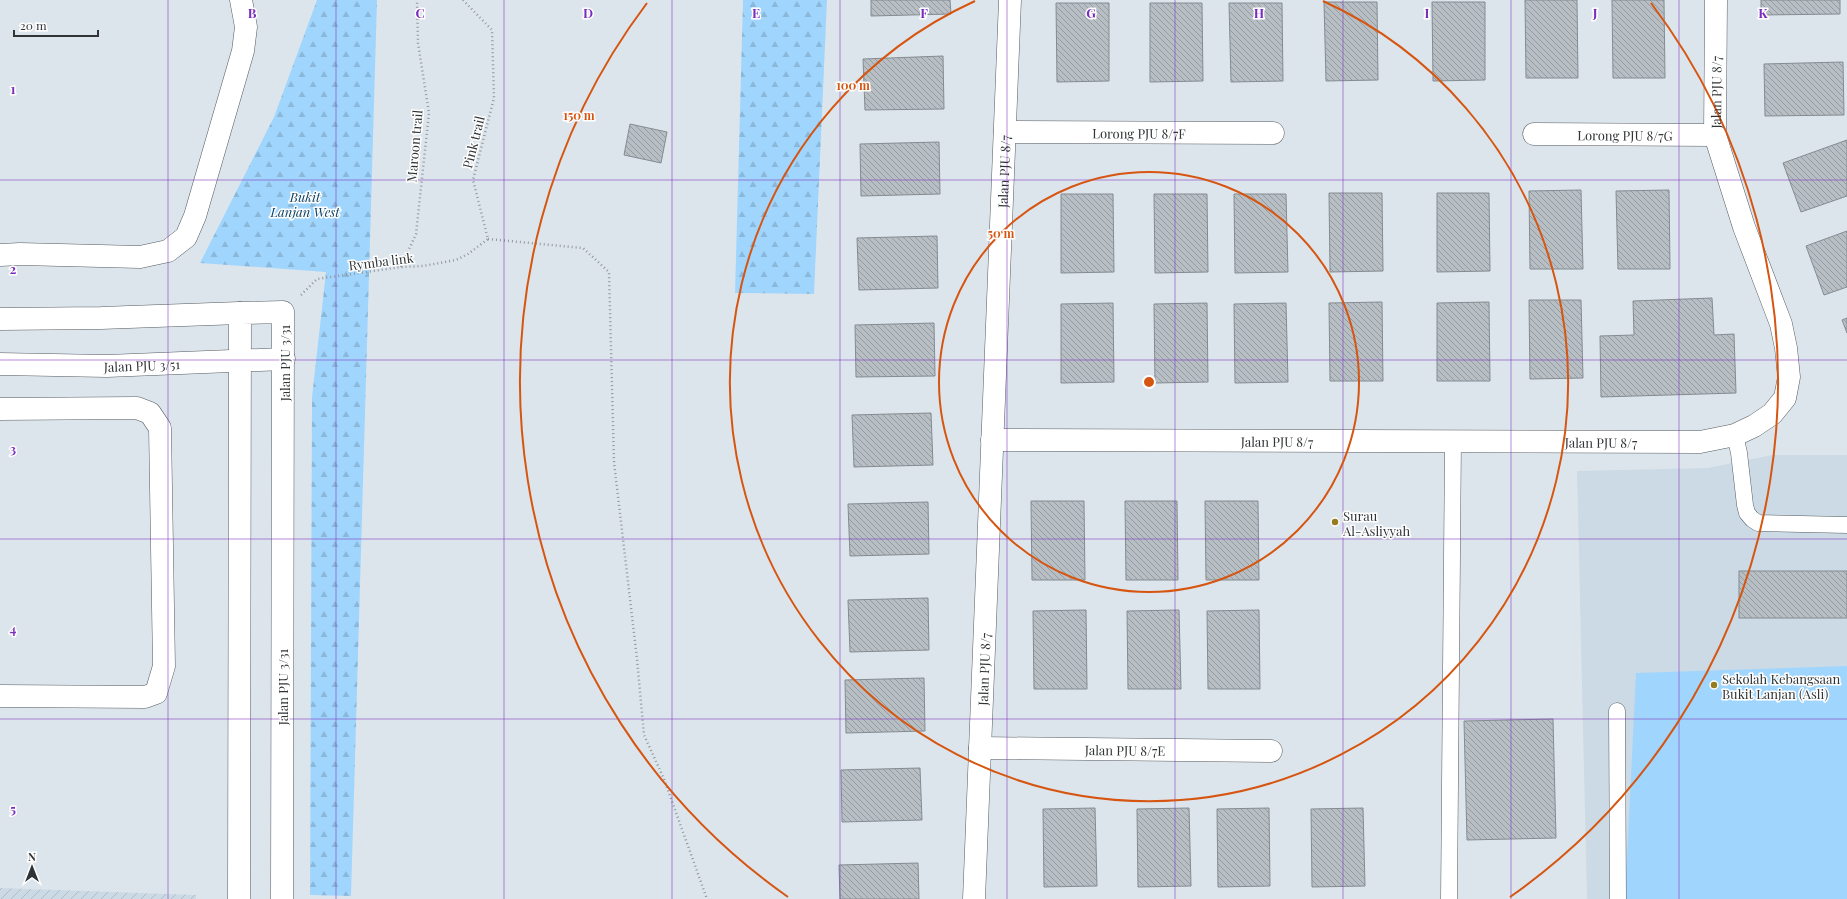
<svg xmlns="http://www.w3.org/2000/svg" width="1847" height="899" font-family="'Playfair Display',serif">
<defs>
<pattern id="industrial-furrows" width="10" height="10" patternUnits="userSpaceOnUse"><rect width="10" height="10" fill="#cbdae5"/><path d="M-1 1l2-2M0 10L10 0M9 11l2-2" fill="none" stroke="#afbcc5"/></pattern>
<pattern id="forest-firs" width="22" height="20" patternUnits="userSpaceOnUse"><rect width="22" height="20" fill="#a0d6fe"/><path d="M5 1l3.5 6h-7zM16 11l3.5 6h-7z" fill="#8ab8da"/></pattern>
<pattern id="building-back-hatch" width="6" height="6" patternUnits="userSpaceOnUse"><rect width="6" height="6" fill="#b7bfc5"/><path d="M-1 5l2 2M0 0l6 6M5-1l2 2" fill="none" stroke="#959ca1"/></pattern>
</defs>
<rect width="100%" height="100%" fill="#dde5ec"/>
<path fill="#cbdae5" d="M1772 455H1847V899H1587L1577 471 1708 468Z"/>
<path fill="url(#industrial-furrows)" d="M0 888 196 895V899H0Z"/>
<path fill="#a0d6fe" d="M1847 666V899H1625L1636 673Z"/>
<g fill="url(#forest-firs)">
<path d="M317 0H377L351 896 310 895 312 397 326 272 200 263 274 117Z"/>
<path d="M743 0H827L814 294 735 293Z"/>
</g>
<g fill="url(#building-back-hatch)" stroke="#848c92">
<path d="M871 0H950L951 14 871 16Z"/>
<path d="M1525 0H1577L1578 78H1526Z"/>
<path d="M1612 0H1664L1665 78H1613Z"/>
<path d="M1761 0H1840V14L1761 15Z"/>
<path d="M1324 2H1377L1378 80 1326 81Z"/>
<path d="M1432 2H1485V80L1433 81Z"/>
<path d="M1056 3H1109V81L1057 82Z"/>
<path d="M1150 3H1202L1203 81 1150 82Z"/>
<path d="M1229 3H1282L1283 81 1231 82Z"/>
<path d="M943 56 944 109 865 110 863 59Z"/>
<path d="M1843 62 1844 115 1765 116 1764 64Z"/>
<path d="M630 124 667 132 661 163 624 155Z"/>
<path d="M1847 140V196L1801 212 1783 163Z"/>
<path d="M939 142 940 194 861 196 860 144Z"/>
<path d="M1581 190 1583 269H1530L1529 191Z"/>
<path d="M1669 190 1670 269H1618L1616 191Z"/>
<path d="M1329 193H1382L1383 271 1330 272Z"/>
<path d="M1437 193H1489L1490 271 1437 272Z"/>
<path d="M1061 194H1113L1114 272 1061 273Z"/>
<path d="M1154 194H1207L1208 272 1155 273Z"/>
<path d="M1234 194H1286L1288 272 1235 273Z"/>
<path d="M1847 231V287L1824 295 1806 246Z"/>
<path d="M937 236 938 288 859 290 857 238Z"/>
<path d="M1712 298 1714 335 1734 334 1736 393 1601 397 1600 336 1634 335 1633 301Z"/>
<path d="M1529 300H1581L1583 378 1530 379Z"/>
<path d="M1382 302 1383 381H1330L1329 303Z"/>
<path d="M1489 302 1490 381H1437V303Z"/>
<path d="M1113 303 1114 382 1061 383V304Z"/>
<path d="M1207 303 1208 382 1155 383 1154 304Z"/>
<path d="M1286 303 1288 382 1235 383 1234 304Z"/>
<path d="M1847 318V333L1842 320Z"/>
<path d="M934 323 935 376 856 377 855 325Z"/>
<path d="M931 413 933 465 854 467 852 415Z"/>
<path d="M1031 501H1084L1085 580H1032Z"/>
<path d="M1125 501H1177L1178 580H1126Z"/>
<path d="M1205 501H1258L1259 580H1206Z"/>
<path d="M928 502 929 554 850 556 848 504Z"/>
<rect x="1739" y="571" width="108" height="47"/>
<path d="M928 598 929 650 850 652 848 600Z"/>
<path d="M1086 610 1087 689H1034L1033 611Z"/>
<path d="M1179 610 1181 689H1128L1127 611Z"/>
<path d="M1259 610 1260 689H1208L1207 611Z"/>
<path d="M924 678 925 731 846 733 845 680Z"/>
<path d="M1553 719 1556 838 1467 840 1464 721Z"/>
<path d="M920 768 922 820 842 822 841 770Z"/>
<path d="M1095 808 1097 886 1044 887 1043 809Z"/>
<path d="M1189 808 1191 886 1138 887 1137 809Z"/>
<path d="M1269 808 1270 886 1218 887 1217 809Z"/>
<path d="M1363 808 1365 886 1312 887 1311 809Z"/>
<path d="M918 863 919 899H840L839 865Z"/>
</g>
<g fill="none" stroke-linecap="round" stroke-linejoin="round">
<g stroke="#555c62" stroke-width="17">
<g id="lane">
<path d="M1735 435 1739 453 1745 505 1747 513 1752 519 1758 523 1847 525"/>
<path d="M1617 711 1618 899"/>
<path d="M1449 899 1453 441"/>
</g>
</g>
<g stroke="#555c62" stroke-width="23">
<g id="street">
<path id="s1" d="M1005 132 1273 133"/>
<path id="s2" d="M1534 134 1715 135"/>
<path d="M0 255 20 254 140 257 168 251 186 237 195 216 243 51 246 27 241 0"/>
<path d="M0 319 101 318 240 313"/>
<path id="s3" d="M0 364 107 366 284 359"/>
<path d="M0 409 137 408 150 413 160 428 164 666 156 693 145 697 0 696"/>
<path id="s4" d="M992 440 1700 442 1735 435 1754 426 1772 414 1785 398 1789 377 1786 348 1781 324 1744 227 1715 135 1716 0"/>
<path id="s5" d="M980 748 1271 751"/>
<path id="s6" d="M974 899 1010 0"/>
</g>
</g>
<g stroke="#555c62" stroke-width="23">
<path id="secondary" d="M239 899 240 313 283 312 282 899"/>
</g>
<g stroke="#91979c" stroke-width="2.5" stroke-dasharray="1 3" stroke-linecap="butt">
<path d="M463 0 492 30 494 98 473 180 488 239"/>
<path d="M488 239 583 248 609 272 614 462 637 659 644 735 664 779 707 899"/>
<path d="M401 267 416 234 429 113 418 43 417 0"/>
<path d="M301 295 317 279 401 267 423 266 456 260 468 254 488 239"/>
</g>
<use href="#lane" stroke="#fff" stroke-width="16"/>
<use href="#street" stroke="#fff" stroke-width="22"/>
<use href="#secondary" stroke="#fff" stroke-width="22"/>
</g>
<path fill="none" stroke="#7b2cbf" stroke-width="1" stroke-opacity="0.55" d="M168 0V899M336 0V899M504 0V899M672 0V899M840 0V899M1007 0V899M1175 0V899M1343 0V899M1511 0V899M1679 0V899M0 180H1847M0 360H1847M0 539H1847M0 719H1847"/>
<g fill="none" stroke="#d65510" stroke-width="2">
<circle cx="1149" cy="382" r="210"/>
<path d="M1323 1A419 419 0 1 1 975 1"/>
<path d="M788 897A629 629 0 0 1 647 3M1651 3A629 629 0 0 1 1510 897"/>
</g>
<g fill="#957b22" stroke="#fff" stroke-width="1.5">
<circle cx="1335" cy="522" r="4"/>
<circle cx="1714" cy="685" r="4"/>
</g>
<g text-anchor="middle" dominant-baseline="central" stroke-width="3" stroke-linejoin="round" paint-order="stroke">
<g font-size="13" fill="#303436" stroke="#fff">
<text stroke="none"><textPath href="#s4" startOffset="1125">Jalan PJU 8/7</textPath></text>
<text stroke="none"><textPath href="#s1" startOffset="134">Lorong PJU 8/7F</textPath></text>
<text stroke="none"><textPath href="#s2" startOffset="91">Lorong PJU 8/7G</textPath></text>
<text transform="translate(473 142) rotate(-76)">Pink trail</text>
<text transform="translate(414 146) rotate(-85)">Maroon trail</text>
<text stroke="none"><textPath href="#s6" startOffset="728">Jalan PJU 8/7</textPath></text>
<text transform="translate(381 261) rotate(-7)">Rymba link</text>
<text transform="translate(284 363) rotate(-90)">Jalan PJU 3/31</text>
<text stroke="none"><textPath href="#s3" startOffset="142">Jalan PJU 3/51</textPath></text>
<text stroke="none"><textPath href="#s4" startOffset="285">Jalan PJU 8/7</textPath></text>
<text stroke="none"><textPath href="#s4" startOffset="609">Jalan PJU 8/7</textPath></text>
<text stroke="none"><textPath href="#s6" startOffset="230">Jalan PJU 8/7</textPath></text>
<text transform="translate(282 687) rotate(-90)">Jalan PJU 3/31</text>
<text stroke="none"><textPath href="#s5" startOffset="145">Jalan PJU 8/7E</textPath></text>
</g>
<g font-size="13" font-style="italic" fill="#0c4263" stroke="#fff">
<text x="305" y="196">Bukit<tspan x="305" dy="15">Lanjan West</tspan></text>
</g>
<g font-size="13" fill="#303436" stroke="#fff" text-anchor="start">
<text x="1343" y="515">Surau<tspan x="1343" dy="15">Al-Asliyyah</tspan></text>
<text x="1722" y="678">Sekolah Kebangsaan<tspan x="1722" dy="15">Bukit Lanjan (Asli)</tspan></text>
</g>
</g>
<g font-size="13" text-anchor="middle" font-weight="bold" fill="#7b2cbf" stroke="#fff" stroke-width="3" stroke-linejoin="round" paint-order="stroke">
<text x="252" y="18">B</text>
<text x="420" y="18">C</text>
<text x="588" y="18">D</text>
<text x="756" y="18">E</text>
<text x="924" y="18">F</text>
<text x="1091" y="18">G</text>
<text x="1259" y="18">H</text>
<text x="1427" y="18">I</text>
<text x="1595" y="18">J</text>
<text x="1763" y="18">K</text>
<text x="13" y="94">1</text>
<text x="13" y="274">2</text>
<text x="13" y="454">3</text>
<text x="13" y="634">4</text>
<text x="13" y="814">5</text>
</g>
<circle cx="1149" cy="382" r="6" fill="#d65510" stroke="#fff" stroke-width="2"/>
<g font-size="12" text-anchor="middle" font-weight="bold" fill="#d65510" stroke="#fff" stroke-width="3" stroke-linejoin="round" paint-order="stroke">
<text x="853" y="90">100 m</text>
<text x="579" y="120">150 m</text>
<text x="1001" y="238">50 m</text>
</g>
<g transform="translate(32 867)" stroke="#ffffff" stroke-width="3" paint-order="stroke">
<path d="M0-3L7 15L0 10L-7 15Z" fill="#303436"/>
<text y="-6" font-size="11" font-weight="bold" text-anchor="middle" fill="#303436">N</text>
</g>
<path d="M14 30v6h84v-6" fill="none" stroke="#303436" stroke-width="2"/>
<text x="20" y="30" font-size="12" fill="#303436" stroke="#ffffff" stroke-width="3" paint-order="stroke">20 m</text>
</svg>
